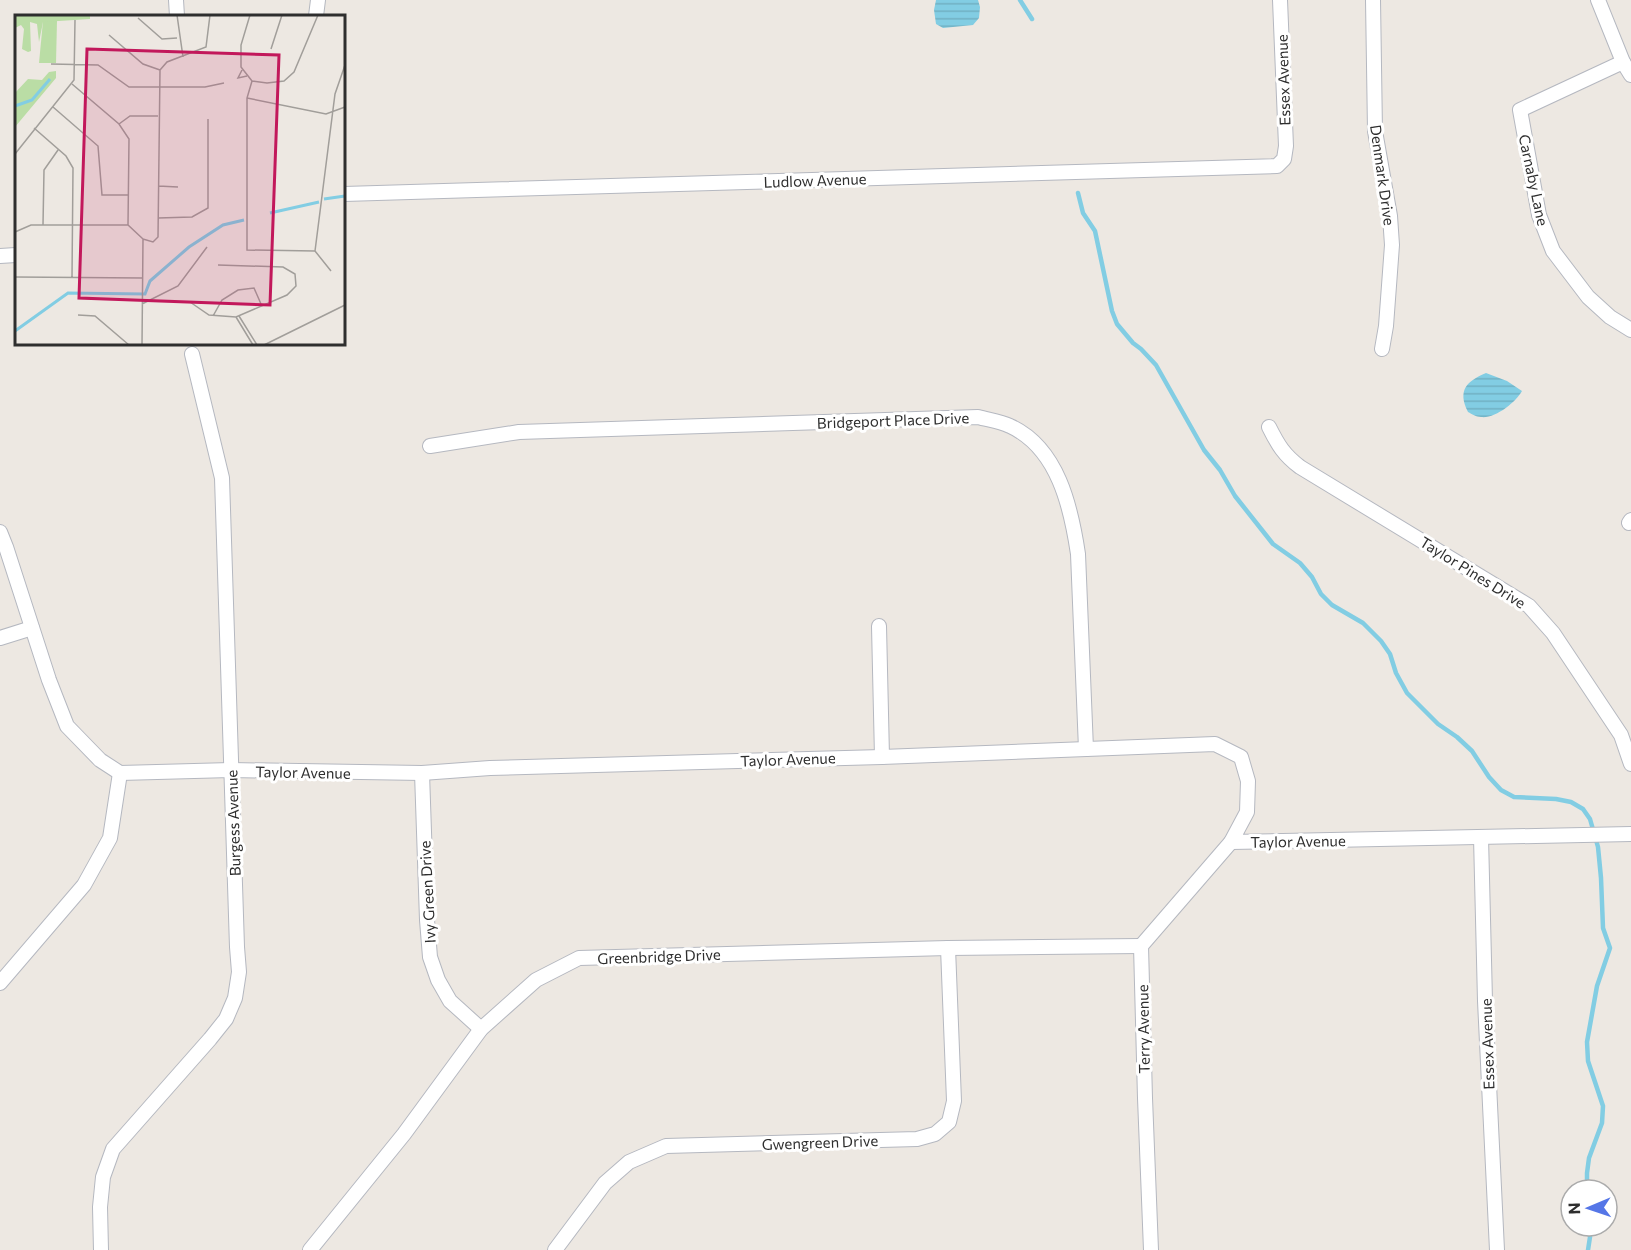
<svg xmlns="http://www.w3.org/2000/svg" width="1631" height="1250" font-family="Commissioner,sans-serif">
<defs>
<pattern id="water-rules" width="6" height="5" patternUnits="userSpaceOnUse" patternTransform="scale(1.5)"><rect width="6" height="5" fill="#82cde3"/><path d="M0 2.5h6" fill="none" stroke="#71b0c3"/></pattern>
</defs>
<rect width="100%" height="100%" fill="#ede8e2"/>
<g fill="url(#water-rules)">
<path d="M936 0H978L980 7 979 18 973 25 943 28 936 24 934 10Z"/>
<path d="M1486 373 1507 381 1522 391C1516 402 1495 419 1481 417 1476 417 1472 414 1468 412 1457 390 1467 381 1486 373Z"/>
</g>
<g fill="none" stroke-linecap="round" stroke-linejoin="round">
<g stroke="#82cde3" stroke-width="4.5">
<path d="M1020 0 1032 19"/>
<path d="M1078 193 1083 213 1095 231 1112 311 1117 324 1133 343 1141 349 1156 365 1204 450 1220 470 1235 496 1273 544 1300 563 1312 577 1321 594 1332 605 1363 623 1381 641 1390 654 1396 673 1407 693 1438 724 1457 737 1472 751 1489 777 1501 790 1514 797 1556 799 1571 802 1583 809 1590 819 1598 847 1601 878 1603 928 1610 948 1597 986 1587 1042 1588 1061 1603 1106 1602 1123 1589 1158 1587 1173V1190"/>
<path d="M1588 1250 1590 1237 1588 1226"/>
</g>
<g stroke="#b5b8c0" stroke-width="16">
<g id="minor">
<path d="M176 0 177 16"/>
<path d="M1373 0 1375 131 1390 216 1392 245 1386 326 1382 349"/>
<path d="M1598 0 1623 62 1631 75"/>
<path d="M316 16 318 0"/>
<path d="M1623 62 1520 110 1539 215 1553 251 1588 297 1610 317 1631 330"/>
<path d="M344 194 1277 166 1284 159 1286 146 1280 0"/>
<path d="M0 256 16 255"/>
<path d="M1269 427C1278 445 1284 455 1300 467L1529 606 1553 633 1621 735 1631 764"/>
<path d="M430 446 519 432 978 417C989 420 1000 421 1010 426 1058 448 1071 507 1078 554L1086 749"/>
<path d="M1629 523 1631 520"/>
<path d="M0 532 6 547 49 680 67 726 100 760 120 773 231 770 422 773 490 768 882 757 1215 744 1241 757 1248 781 1247 812 1231 842 1631 834"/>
<path d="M879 626 882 757"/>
<path d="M0 638 32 628"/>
<path d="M422 773 427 920 430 957 438 980 450 1001 481 1029"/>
<path d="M1481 837 1485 1001 1497 1250"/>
<path d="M0 983 84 885 110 838 120 773"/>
<path d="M101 1250 100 1207 103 1177 113 1149 210 1039 226 1019 235 998 239 972 237 947 222 478 192 354"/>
<path d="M310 1250 404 1134 481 1029 536 980 579 958 948 948 1141 946"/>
<path d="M555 1250 605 1183 629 1162 666 1146 917 1139 935 1134 949 1122 954 1101 948 948"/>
<path d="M1151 1250 1145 1098 1141 946 1231 842"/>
</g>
</g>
<use href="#minor" stroke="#fff" stroke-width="14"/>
</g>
<g text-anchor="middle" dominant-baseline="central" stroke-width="6" stroke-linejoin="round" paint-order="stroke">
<g font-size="15" fill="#2e2e2e" stroke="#fff">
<text transform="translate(1283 80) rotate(-92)">Essex Avenue</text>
<text transform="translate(1383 175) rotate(82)">Denmark Drive</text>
<text transform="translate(815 180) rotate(-2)">Ludlow Avenue</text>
<text transform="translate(1534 180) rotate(78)">Carnaby Lane</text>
<text transform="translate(893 420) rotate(-2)">Bridgeport Place Drive</text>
<text transform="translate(1473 572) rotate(32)">Taylor Pines Drive</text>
<text transform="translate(788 759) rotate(-2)">Taylor Avenue</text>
<text transform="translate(303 772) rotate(1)">Taylor Avenue</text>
<text transform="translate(233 823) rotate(-92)">Burgess Avenue</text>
<text transform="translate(1298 841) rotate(-1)">Taylor Avenue</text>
<text transform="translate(427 892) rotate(-93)">Ivy Green Drive</text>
<text transform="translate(659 956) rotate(-2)">Greenbridge Drive</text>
<text transform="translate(1143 1029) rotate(-91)">Terry Avenue</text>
<text transform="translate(1487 1044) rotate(-92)">Essex Avenue</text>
<text transform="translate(820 1142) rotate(-2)">Gwengreen Drive</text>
</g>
</g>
<g transform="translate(15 15)">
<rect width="330" height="330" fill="#ede8e2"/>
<path d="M28 6H42L41 48H24Z" fill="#badda5"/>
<path d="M0 0H75V4L28 7 24 27 22 9 15 7 16 36 13 37 7 34 9 14 6 10 0 13ZM41 56V63L0 112V78L13 64 27 65 34 57Z" fill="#badda5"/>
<path fill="none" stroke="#82cde3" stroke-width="3" d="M0 91 17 85 35 64M309 184 330 181M255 198 304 187M0 316 53 278 130 279 135 266 174 232 208 210 229 205"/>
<path fill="none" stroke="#a19e9a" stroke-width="1.5" d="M162 0 168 42M235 0 226 30V52L237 66 252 68 269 66 279 57 303 0M123 3 147 24 162 23M94 20 128 49 145 55M256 34 267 0M36 49 83 50 114 72H190L209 68M227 55 223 63 232 61M237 66 232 83V235L300 236M57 69 104 109 114 124 113 210M232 83 311 99 330 92M38 92 83 131 87 180H114M104 109 115 101H143M19 113 51 141 58 153 57 263M0 139 59 65 60 5M143 171 163 172M143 203 177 202 193 193V104M28 210 29 155 43 135M0 217 16 210H113L128 224M300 236 320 79 330 50M300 236 316 256M0 262 128 263M175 287 194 300 221 302 272 280 281 271 280 259 268 252 203 250M127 289 163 271 192 232M63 300 80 301 114 330M198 301 207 285 223 275 239 273 246 289M224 301 242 330M221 302 238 330M127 330 128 224 138 227 143 222 145 55 152 47 191 32 195 0M249 330 330 290"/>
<path fill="#c2185b" fill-opacity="0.15" stroke="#c2185b" stroke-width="3" d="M72 34 264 40 255 290 64 283Z"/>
<rect width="330" height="330" fill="none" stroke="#2e2e2e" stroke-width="3"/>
</g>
<g transform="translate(1589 1208) rotate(268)"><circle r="28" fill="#ffffff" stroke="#ababab" stroke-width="1.5"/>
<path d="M0-4.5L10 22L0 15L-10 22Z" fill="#5576e7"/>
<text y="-9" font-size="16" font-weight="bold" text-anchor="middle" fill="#2e2e2e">N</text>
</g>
</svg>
